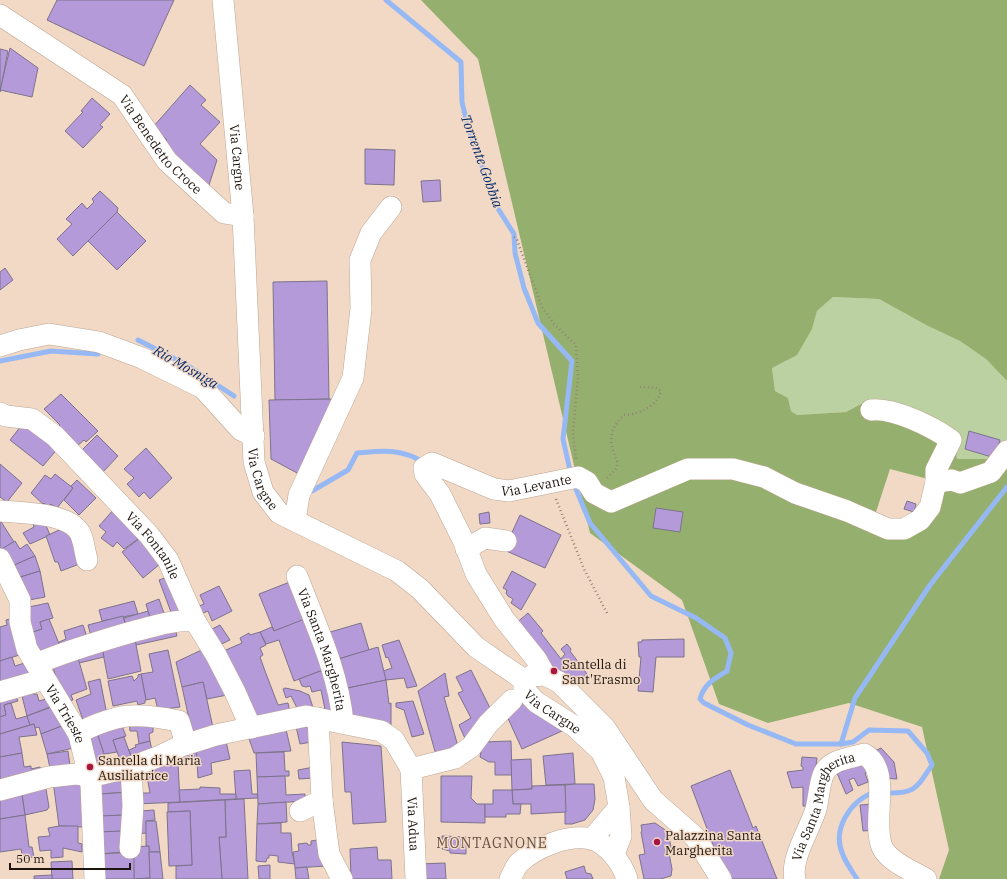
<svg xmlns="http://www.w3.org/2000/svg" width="1007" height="879" font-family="'IBM Plex Serif',serif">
<rect width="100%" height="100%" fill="#f2d9c5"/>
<path fill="#bcd1a1" d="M833 297 879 299 928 326 960 341 986 359 1007 381V450L992 459H957L954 437 861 404 846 412 797 415 791 411 788 398 775 391 772 367 782 362 812 329 817 311Z"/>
<path fill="#95b06e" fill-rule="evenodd" d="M421 0H1007V381L986 359 960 341 928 326 879 299 833 297 817 311 812 329 797 355 772 368 775 391 788 398 791 411 797 415 846 412 861 404 883 402 954 437 957 459H992L1007 450V879H939L949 850 922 727 849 703 768 723 719 704 682 600 590 533 478 59ZM890 469 928 479 916 519 874 518Z"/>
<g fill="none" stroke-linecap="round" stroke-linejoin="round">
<g stroke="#96b8f4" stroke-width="5">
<path d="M386 0 461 62 462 102 468 127 497 207 514 234 515 253 524 288 538 323 572 361 563 439 571 475"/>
<path d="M138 340 187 365 234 396"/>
<path d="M0 361 51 351 98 354"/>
<path d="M573 482 590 523 651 596 696 618 725 638 731 653 727 671C714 679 704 684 700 699L704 703 748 725 796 744H841L853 742 869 730 908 731 927 753 932 765C916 789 915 794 885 793"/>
<path d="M312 491 348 470 357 453C382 451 400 448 423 462"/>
<path d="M841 744 855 698 930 585 1007 487"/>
<path d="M857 879C852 871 846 863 843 855 831 829 851 800 875 792"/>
</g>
</g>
<g fill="#b59ad9" stroke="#7d738c">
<path d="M57 0H174L144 66 47 20Z"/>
<path d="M10 48 38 68 32 97 0 90Z"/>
<path d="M0 49 8 51 0 92Z"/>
<path d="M190 85 206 100 201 105 220 122 200 144 217 160 208 188 162 146 167 140 153 127Z"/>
<path d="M92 98 110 114 100 125 103 127 83 148 65 131 83 112 81 111Z"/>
<path d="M365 149 395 150 394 185 365 184Z"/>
<path d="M440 180 441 201 423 202 421 181Z"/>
<path d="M100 191 118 208 117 212 73 256 57 239 72 224 66 219 82 203 87 209 94 202 92 199Z"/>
<path d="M117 212 146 241 117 270 88 241Z"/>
<path d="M5 268 13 280 0 290V272Z"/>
<path d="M327 281 329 399 275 400 273 282Z"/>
<path d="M61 394 98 431 86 442 84 440 76 447 58 426 60 425 44 409Z"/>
<path d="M340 399 299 474 271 459 269 400Z"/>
<path d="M25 421 59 447 43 466 10 440Z"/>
<path d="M969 431 1000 440 995 458 965 449Z"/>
<path d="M97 435 118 456 103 472 81 451Z"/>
<path d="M146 448 172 478 150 499 144 492 139 497 127 484 134 478 124 469Z"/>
<path d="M0 464 22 483 7 502 0 497Z"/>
<path d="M55 474 73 488 57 508 51 504 48 507 44 503 43 504 31 493 45 475 51 479Z"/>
<path d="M77 480 96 498 79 515 64 500 73 488 71 486Z"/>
<path d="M907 501 916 504 914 512 904 509Z"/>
<path d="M115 508 145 534 124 549 117 542 113 547 101 538 106 532 99 526Z"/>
<path d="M656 508 683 512 680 532 653 528Z"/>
<path d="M489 512 490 523 480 524 479 514Z"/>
<path d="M520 515 561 535 545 568 504 550Z"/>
<path d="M31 518 44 521 50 535 30 544 23 533 34 527Z"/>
<path d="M0 520 14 542 0 550Z"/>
<path d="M68 526 82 563 61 571 58 562H55L46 536Z"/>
<path d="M145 534 165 560 143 578 122 552Z"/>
<path d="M15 541 20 549 27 544 35 556 8 568 0 550Z"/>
<path d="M35 556 40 571 17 578 12 566Z"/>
<path d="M40 571 45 597 24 601 17 578Z"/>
<path d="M512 571 536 584 521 610 511 603 513 599 508 596 506 593 507 590 503 588Z"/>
<path d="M173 575 188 615 174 620 159 580Z"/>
<path d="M295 580 309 618 274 631 259 594Z"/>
<path d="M219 586 232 611 212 621 208 611 203 613 199 606 204 604 200 595Z"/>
<path d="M159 599 166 619 152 625 146 604Z"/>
<path d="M134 601 138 614 102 621 99 610Z"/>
<path d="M48 603 53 618 40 622 42 629 27 634 24 608Z"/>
<path d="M148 611 152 625 127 631 124 618Z"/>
<path d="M528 613 543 631 541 633 561 659 565 654 561 649 567 644 571 649 570 651 587 674 573 685 562 677 554 666 549 669 514 625Z"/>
<path d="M123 616 127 631 92 640 88 625Z"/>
<path d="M14 618 26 653 0 661V627L7 625 6 620Z"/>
<path d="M307 618 326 669 294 681 279 640 266 644 260 632 272 627 274 631Z"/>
<path d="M49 619 62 651 38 662 27 634 42 629 40 622Z"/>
<path d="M361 623 369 650 335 660 327 633Z"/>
<path d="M174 624 177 636 136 645 134 634Z"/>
<path d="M83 625 88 640 62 651 59 642 66 639 64 631Z"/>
<path d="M220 625 230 640 215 647 206 632Z"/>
<path d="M260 632 266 645 260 648 263 655 260 657 265 671 278 705 288 703 291 716 253 724 219 653 242 643 240 638 249 633 250 635Z"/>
<path d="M134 634 141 671 108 679 101 643Z"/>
<path d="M684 639V657H656L653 692 638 691 641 657H639L638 642H642V640Z"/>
<path d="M399 640 417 686 407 688 404 678 386 680 383 671 392 668 388 657 386 658 382 645Z"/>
<path d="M101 643 104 657 79 663 76 651Z"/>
<path d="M208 647 232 694 207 699 203 682 182 687 176 662Z"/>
<path d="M378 647 386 680 343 689 335 660Z"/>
<path d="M168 650 180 707 158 710 155 698 146 700 141 674 153 672 149 654Z"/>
<path d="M76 651 87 689 71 695 73 700 64 702 61 698 51 659Z"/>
<path d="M12 657 15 666 31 661 39 674 0 687V661Z"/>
<path d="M326 669 336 715 326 714 321 690 312 692 310 686 306 687 302 686 299 679Z"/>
<path d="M471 670 493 714 467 743 459 725 471 718 458 693 463 691 456 677Z"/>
<path d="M445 673 449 696 444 697 459 750 436 755 418 691Z"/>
<path d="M141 674 146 700H145V703L138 705 137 701 113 706 108 681 132 676 134 681 138 677V675Z"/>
<path d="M100 679 107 715 84 723 76 700 91 694 88 682Z"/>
<path d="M386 680 389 704 391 703V726L349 719 343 689Z"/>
<path d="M203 682 214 732 193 737 182 687Z"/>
<path d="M32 688 33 694H37L39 701 50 698 55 705 27 716 22 696Z"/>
<path d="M285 688 300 691 309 695 314 711 298 710 291 696 286 698 283 689Z"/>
<path d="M15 693 18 701 4 705 6 715 0 717V696Z"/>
<path d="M413 701 424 734 412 737 404 710 396 707V703Z"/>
<path d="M524 702 562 731 522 749 506 714Z"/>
<path d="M11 703 16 719 27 716 30 725 0 734V717L6 715 4 705Z"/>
<path d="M57 705 67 724 41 734 39 727 35 728 34 724 30 725 27 716Z"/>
<path d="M129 720 153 721V732L149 734 150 741 139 744 137 731H130Z"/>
<path d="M120 721 126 736 113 740 117 752 104 754 96 730Z"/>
<path d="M295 722 308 723 312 742 300 744Z"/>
<path d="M34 724 37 735 19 737 22 753 0 757V734Z"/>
<path d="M67 724 78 747 47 754 41 734Z"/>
<path d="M285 725 291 751 254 753 247 733Z"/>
<path d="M96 730 104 754 105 768 90 770 86 735Z"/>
<path d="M124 737 133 762 122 766 113 740Z"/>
<path d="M225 737 230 759 211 763 212 774 198 778 196 747Z"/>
<path d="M150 741 153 755 133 762 129 750 136 747 135 745Z"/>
<path d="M511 741 512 775H495V762H489L480 757 481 752 477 749 483 742Z"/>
<path d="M342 742 381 746 386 822 353 824 351 792H345Z"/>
<path d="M196 747 197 758 178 763 180 802 136 804 140 793H150L145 765Z"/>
<path d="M881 748 894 762 897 779 882 778 873 752Z"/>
<path d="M68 751 70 766 51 773 47 754Z"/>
<path d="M284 752 285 771H289V776L257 777 256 753Z"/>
<path d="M22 753 24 767 31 766V769L40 767 42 773 2 785 0 776V757Z"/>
<path d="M573 753 575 784 546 785 543 756Z"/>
<path d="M802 757 817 758 816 766 821 767 814 806H803V787L792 788 787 772 803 770V767L801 766Z"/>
<path d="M531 759 532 789 512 790 511 760Z"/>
<path d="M866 761 871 770 865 773 868 782 858 786 854 778 849 780 853 790 846 794 837 773Z"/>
<path d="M314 767V778L299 779 298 770Z"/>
<path d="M250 770 252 794H257L258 798 236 799 234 771Z"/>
<path d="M730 770 753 828 756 826 777 879H726L691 786Z"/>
<path d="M129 773 130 792 99 794 97 780Z"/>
<path d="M285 776 286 795 305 794V801L258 804 257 777Z"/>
<path d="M441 776H472L471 798 477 804H485V823L441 822Z"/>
<path d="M81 779 83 827 59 826 53 781Z"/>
<path d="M45 783 49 807 47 810 25 815 21 788Z"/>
<path d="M575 784H594L595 799 593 810 585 820 572 824H565V785Z"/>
<path d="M565 785 566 812 531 814V804H513L512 790 532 789V786Z"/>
<path d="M200 787 220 788V794H236V799L180 802 179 790 200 789Z"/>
<path d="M21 788 25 815 0 819V794Z"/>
<path d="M493 790H512L513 804H521L520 814H506V817H485V804H493Z"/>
<path d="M130 792 128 815 101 816 99 794Z"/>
<path d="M244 799 248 879H222L219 837H226L225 800Z"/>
<path d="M225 800 226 837H219L222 879H176V866L192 865 190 811 168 812V803Z"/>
<path d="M286 802 287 822 257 824 258 804Z"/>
<path d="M873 804 876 830 863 831 860 805Z"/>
<path d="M154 810 155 820 146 821 147 833 134 834 141 811Z"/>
<path d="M190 811 192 865 169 866 167 812Z"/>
<path d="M25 815 29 847H32L34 857 23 859 21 849 0 852V819Z"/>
<path d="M124 815 125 831 102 832 101 816Z"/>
<path d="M146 821H156L160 852H149V846H146Z"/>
<path d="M281 823V833H291L292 852 295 864 278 862V856L269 855V858H267L266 862 256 861 257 824Z"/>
<path d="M655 823 668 832 672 852 669 853 672 869 671 876 660 879H644L639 855 645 854 641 832 642 831 641 825Z"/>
<path d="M59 826H78V843L82 844V852L63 848V857L51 858V850L40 851 38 837 50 836 48 828Z"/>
<path d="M122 831 124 852 100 854 99 832Z"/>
<path d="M442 836 466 837V854L450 853V851L442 849Z"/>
<path d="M323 839 326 866 295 868 293 852 299 851 298 844 307 843 308 845H311V841Z"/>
<path d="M149 846 150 878 134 879 133 847Z"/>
<path d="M377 847 378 860H391L392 879H351L350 849Z"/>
<path d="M134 852V879H101L100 854Z"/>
<path d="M149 852H160L163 879H136L150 878Z"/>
<path d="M72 861 73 879H52L51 862Z"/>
<path d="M445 863 446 879H420L419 864Z"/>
<path d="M270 865V879H259L258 866Z"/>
<path d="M584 866 586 873 591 874 593 879H567L565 872Z"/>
<path d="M307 867 309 879H296L295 868Z"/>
<path d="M52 875V879H34V876Z"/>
</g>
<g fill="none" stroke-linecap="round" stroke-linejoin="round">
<g stroke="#bda592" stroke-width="22">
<g id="minor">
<path id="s1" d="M223 0 243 216 254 462 263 492 279 513 397 571 420 589 476 647 524 680"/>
<path id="s2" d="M0 15 122 95 167 161 224 213 243 216"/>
<path d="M0 346 19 340 49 334 99 342 142 358 203 388 241 430 254 436"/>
<path id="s3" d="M0 413 6 416 32 419 55 436 149 535 168 560 195 621 216 655 235 692 251 728"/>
<path d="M936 482 952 480 960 483 991 472 1007 451"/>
<path d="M0 511C21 513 71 512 81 535 84 543 85 552 87 560"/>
<path d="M295 521 299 495 353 378 361 309 360 260 371 233 391 207"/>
<path d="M466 549 485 538 506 541"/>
<path id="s4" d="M0 559 20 600V622L27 649 78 733 80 739 91 785 95 879"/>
<path id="s5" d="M297 576C315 623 339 673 343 723"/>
<path d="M36 664C69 650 101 641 135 631 155 626 175 619 195 621"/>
<path id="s6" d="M545 675 536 659 504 619 476 574 464 542 440 494 425 474 424 468 432 463 494 489 509 491 578 477 587 482 594 493 611 502 688 469H733L764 477 795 493 847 511 888 529H904L920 520 930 507 936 482V470L951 440C933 427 893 407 871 410"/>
<path d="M531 676 545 675 559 682 605 728 653 800 695 837 721 879"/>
<path id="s7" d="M524 680V689L536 702 574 726 601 751 614 777 619 807 621 836 614 854"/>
<path d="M0 692 45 679"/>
<path d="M78 733C118 713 135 712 179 721L186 744"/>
<path id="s8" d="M411 769 416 879"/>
<path d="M0 790 49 777 76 774 88 776 102 774 131 767 160 756 181 746 216 735 306 716 381 731 394 740 411 769 455 758 471 747 488 724 512 700"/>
<path d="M322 800 329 854 342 879"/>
<path d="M300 811 322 800 318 718"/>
<path d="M592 839 619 807"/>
<path d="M130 848 133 806 131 767"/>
<path d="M510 879C513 874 515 867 519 863 536 847 568 834 591 839 607 843 622 863 627 879"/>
<path id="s9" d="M795 879C790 859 810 829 816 809 819 798 819 783 824 773 831 759 851 758 864 754 893 770 871 820 882 847 889 862 913 871 926 879"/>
</g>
</g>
<g stroke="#958375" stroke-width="2.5" stroke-dasharray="1 3" stroke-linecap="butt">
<path d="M514 237 517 240 542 307 554 324 576 345 578 377 573 432 576 459"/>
<path d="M607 478 617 468C618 458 615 458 613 450 608 435 614 425 624 415 639 414 657 407 661 391L656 388 640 387"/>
<path d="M556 499 584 569 608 615"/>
</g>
<use href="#minor" stroke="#fff" stroke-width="21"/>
</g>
<g fill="#aa1442" stroke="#f2d9c5" stroke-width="1.5">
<circle cx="554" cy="671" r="4"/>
<circle cx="90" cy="767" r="4"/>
<circle cx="657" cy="842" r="4"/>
</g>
<g text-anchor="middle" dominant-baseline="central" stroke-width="3" stroke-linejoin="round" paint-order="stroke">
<g font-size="13" fill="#1e150e" stroke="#f2d9c5">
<text stroke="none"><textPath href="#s2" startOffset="209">Via Benedetto Croce</textPath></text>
<text stroke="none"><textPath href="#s1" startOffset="158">Via Cargne</textPath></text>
<text stroke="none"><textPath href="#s1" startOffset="482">Via Cargne</textPath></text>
<text stroke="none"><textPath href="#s6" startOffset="361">Via Levante</textPath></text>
<text stroke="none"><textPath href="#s3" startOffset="209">Via Fontanile</textPath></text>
<text stroke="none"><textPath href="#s5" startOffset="78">Via Santa Margherita</textPath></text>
<text stroke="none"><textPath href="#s7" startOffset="46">Via Cargne</textPath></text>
<text stroke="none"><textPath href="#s4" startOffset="171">Via Trieste</textPath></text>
<text stroke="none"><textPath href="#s9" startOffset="83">Via Santa Margherita</textPath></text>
<text stroke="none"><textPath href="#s8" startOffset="55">Via Adua</textPath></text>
</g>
<g font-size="13" fill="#1e150e" stroke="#f2d9c5" text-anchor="start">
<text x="562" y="664">Santella di<tspan x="562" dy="15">Sant'Erasmo</tspan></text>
<text x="98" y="760">Santella di Maria<tspan x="98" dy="15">Ausiliatrice</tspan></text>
<text x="665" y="835">Palazzina Santa<tspan x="665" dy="15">Margherita</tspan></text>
</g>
<g font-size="14" font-style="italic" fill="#04296c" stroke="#f2d9c5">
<text transform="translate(482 161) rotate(70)">Torrente Gobbia</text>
<text transform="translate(186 367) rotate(30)">Rio Mosniga</text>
</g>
<g font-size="14" letter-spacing="1" fill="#675241" stroke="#f2d9c5">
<text x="492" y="843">MONTAGNONE</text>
</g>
</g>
<path d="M10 863v6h120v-6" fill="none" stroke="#1e150e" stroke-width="2"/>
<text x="16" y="863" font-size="12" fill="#1e150e" stroke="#f2d9c5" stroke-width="3" paint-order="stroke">50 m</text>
</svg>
